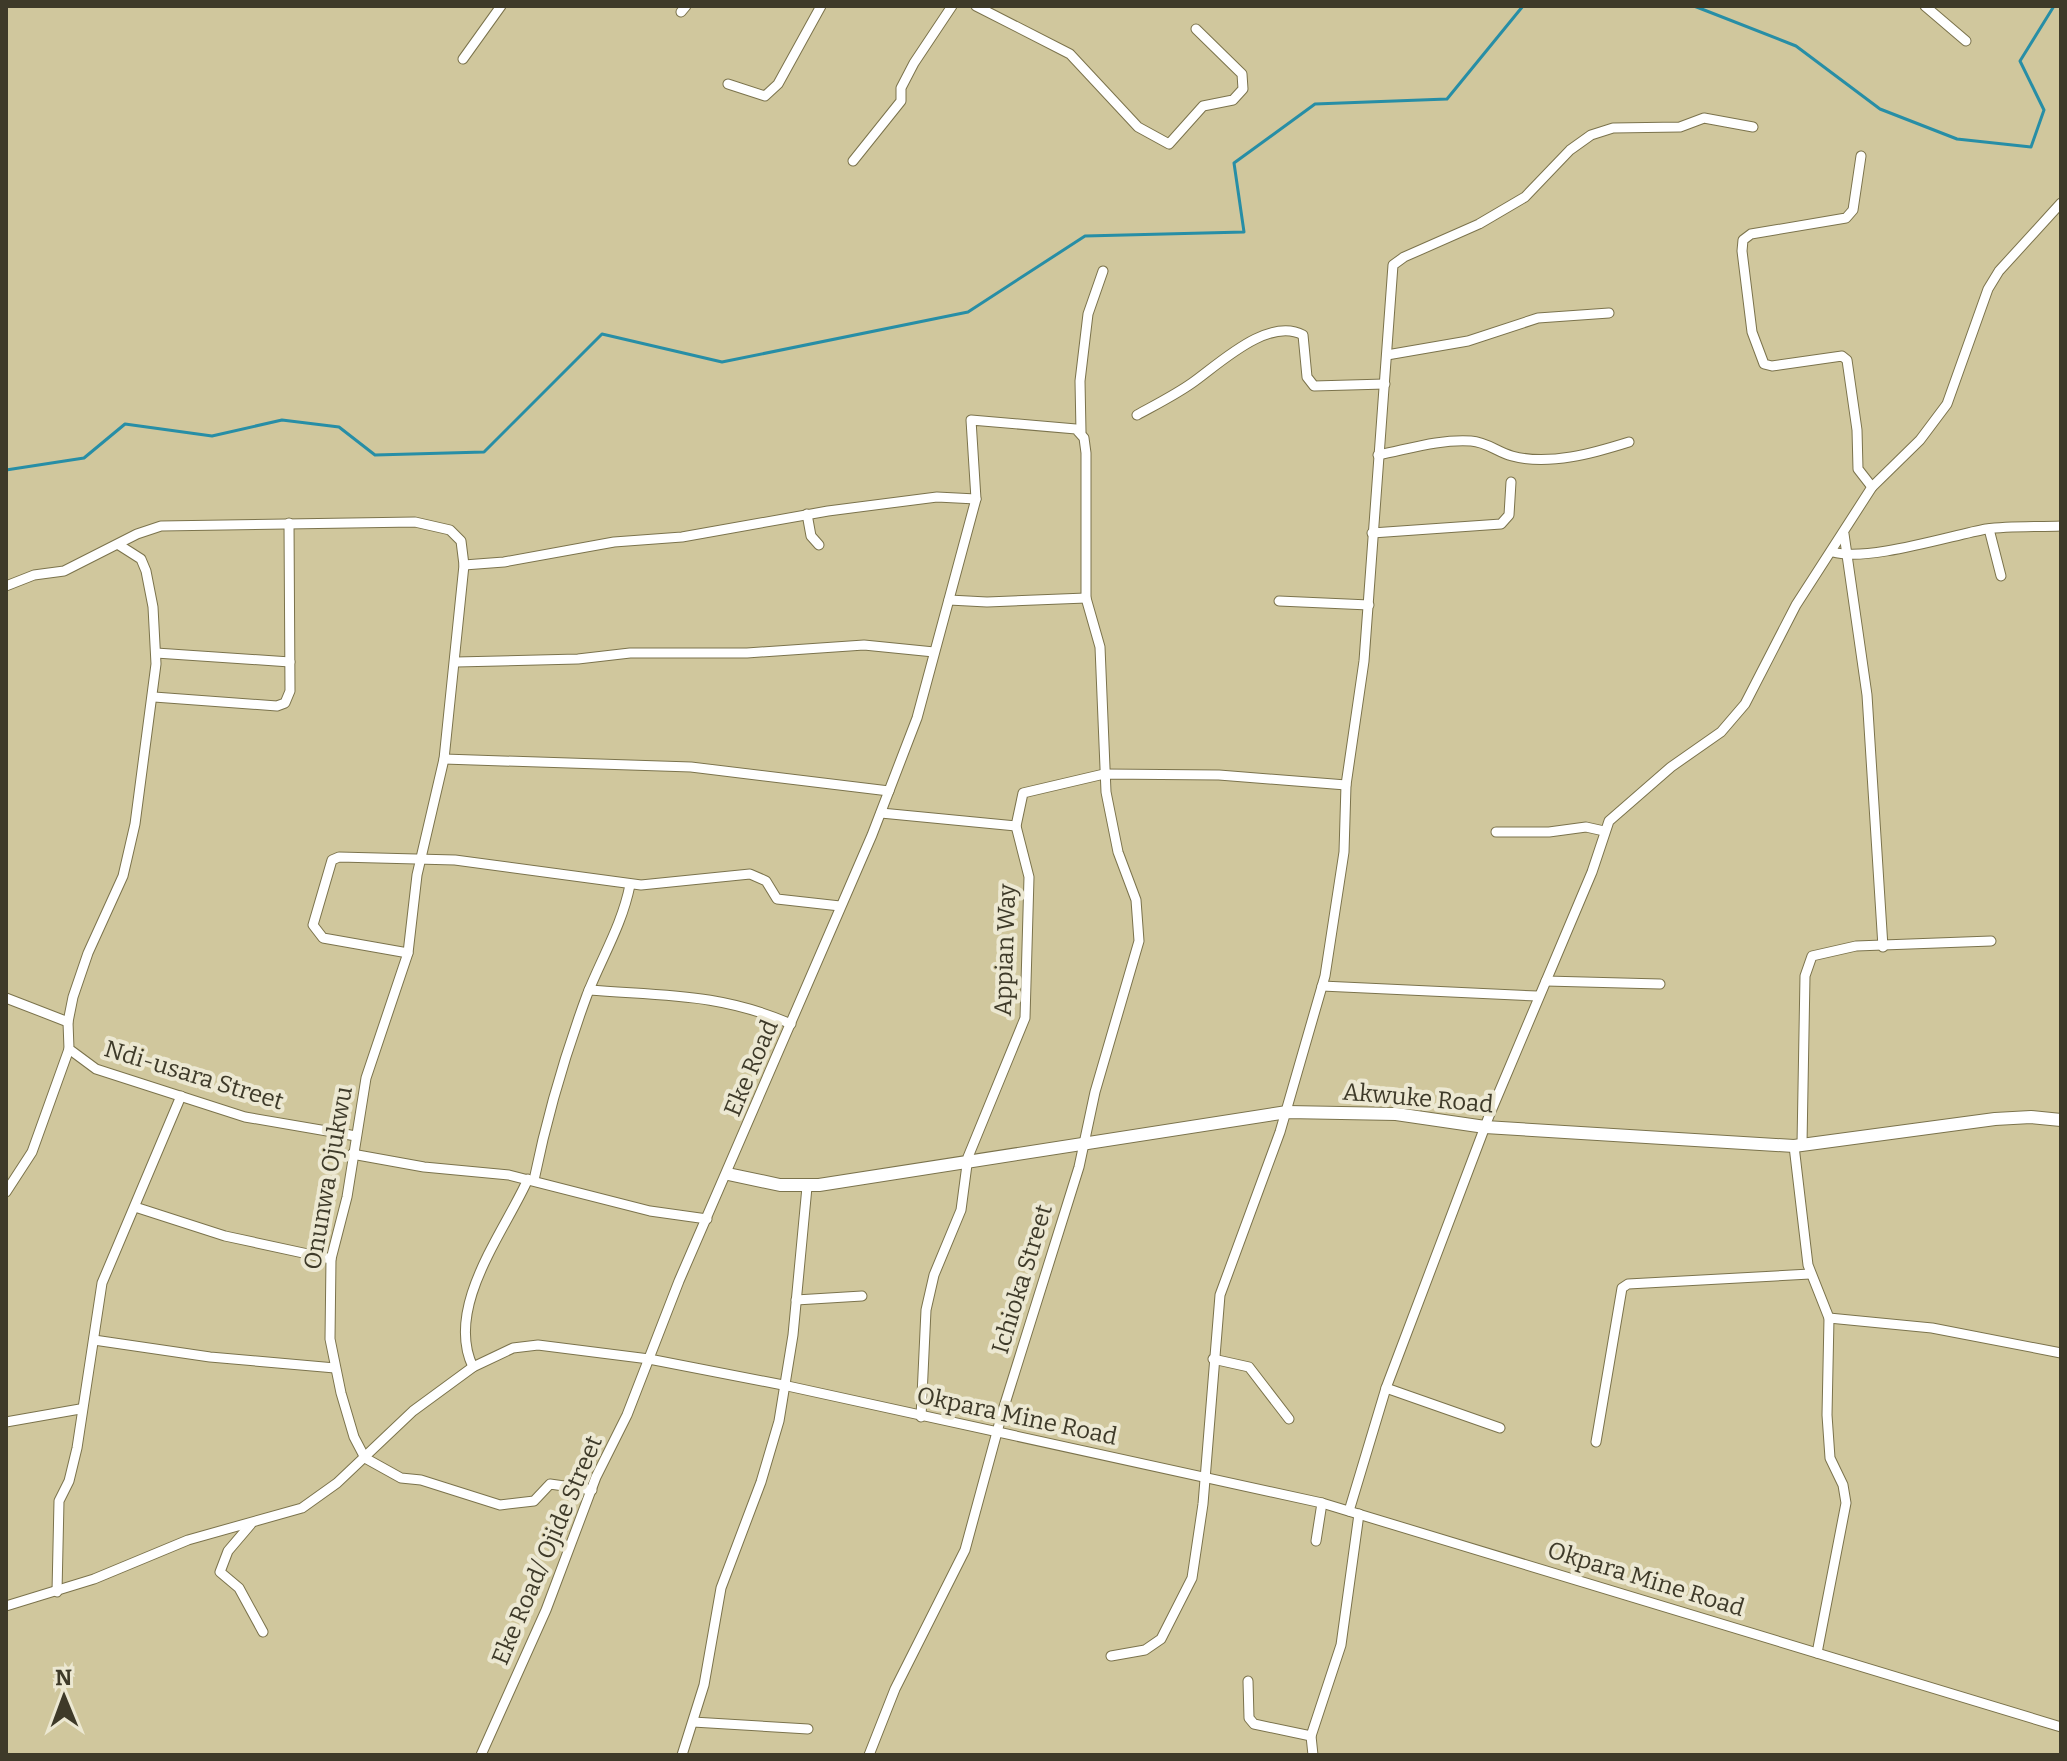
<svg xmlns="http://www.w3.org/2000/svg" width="2067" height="1761" font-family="Bitter,serif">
<rect width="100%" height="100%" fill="#d0c79d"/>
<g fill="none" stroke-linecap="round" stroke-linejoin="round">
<g stroke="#278ea6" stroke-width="3">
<path d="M1694 6 1796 46 1880 109 1957 139 2031 147 2044 110 2020 61 2054 6"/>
<path d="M6 470 84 458 125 424 212 436 282 420 339 427 375 455 484 452 602 334 722 362 968 312 1085 236 1244 232 1234 163 1315 104 1447 99 1523 6"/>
</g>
<g stroke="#7b734c" stroke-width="11">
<g id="minor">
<path d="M976 6 1070 54 1138 127 1169 144 1203 106 1233 100 1243 89 1242 74 1196 29"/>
<path d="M1925 6 1966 41"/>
<path d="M681 12 686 6"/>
<path d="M463 59 501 6"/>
<path d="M728 84 765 96 778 84 821 6"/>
<path d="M1861 156 1853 210 1846 218 1751 234 1743 240 1742 251 1752 332 1764 364 1772 366 1842 356 1847 360 1857 430 1858 469 1872 487"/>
<path d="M853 161 901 101V88L914 63 952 6"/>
<path d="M1387 355 1468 341 1538 318 1609 313"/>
<path d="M1137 415C1155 405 1175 395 1192 383 1218 365 1268 316 1303 335L1307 377 1314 386 1385 384"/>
<path d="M1081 432 1080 381 1088 314 1103 271"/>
<path d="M1378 455C1409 449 1439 439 1471 441 1487 442 1497 452 1512 456 1549 466 1594 453 1629 442"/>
<path d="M807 514 811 536 819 545"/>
<path d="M1989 529 2001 576"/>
<path d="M1372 533 1501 524 1509 515 1511 482"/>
<path d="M1844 534 1867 695 1883 947"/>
<path d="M119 545 141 559 146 571 153 607 156 664 135 824 123 876 88 953 73 997 68 1022 69 1049 96 1069 245 1117 356 1136"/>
<path d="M1833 552C1867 562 1949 536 1986 529 2010 526 2037 527 2061 526"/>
<path d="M464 565 504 562 614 542 682 537 828 511 937 497 976 499"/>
<path d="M6 586 34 575 64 571 137 534 161 526 415 522 450 530 461 541 464 565 444 759 417 875 408 953 366 1078 347 1197 331 1259 330 1339 341 1393 354 1437 365 1458 401 1478 421 1480 500 1505 534 1501 550 1484 592 1490"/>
<path d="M949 600 987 602 1086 598"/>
<path d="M1279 601 1369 605"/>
<path d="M156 653 290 662"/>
<path d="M456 662 578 659 630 653H747L864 645 934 652"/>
<path d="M154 697 277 706 285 703 290 691 289 523"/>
<path d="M444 759 691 767 889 791"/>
<path d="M881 813 1016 826"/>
<path d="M1496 832H1549L1586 827 1604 831"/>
<path d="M408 953 323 938 313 925 332 860 339 857 455 860 641 885 750 874 766 881 777 899 840 906"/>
<path d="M1546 981 1660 984"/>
<path d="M1322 986 1537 996"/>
<path d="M589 990C664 996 720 993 791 1024"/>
<path d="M6 998 68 1022"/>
<path d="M1802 1144 1805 976 1812 956 1856 946 1991 941"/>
<path d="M1794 1146 1808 1265 1829 1318 1827 1415 1830 1458 1843 1485 1846 1503 1817 1653"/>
<path d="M352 1154 424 1167 509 1175 650 1211 707 1219"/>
<path d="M534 1180C547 1116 565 1055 587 995 602 957 622 925 630 885"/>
<path d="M6 1192 32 1152 69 1049"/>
<path d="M135 1207 225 1236 331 1259"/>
<path d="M796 1300 862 1296"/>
<path d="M1829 1318 1932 1328 2061 1353"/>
<path d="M94 1340 210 1357 335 1368"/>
<path d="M1213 1359 1249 1367 1289 1419"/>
<path d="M473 1367C444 1307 505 1231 528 1179"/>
<path d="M1386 1388 1500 1428"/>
<path d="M921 1417 926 1310 934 1275 961 1210 968 1157 1025 1018 1029 877 1016 826 1023 793 1104 774 1219 775 1346 785"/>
<path d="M6 1422 80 1409"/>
<path d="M1596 1442 1622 1288 1628 1284 1810 1274"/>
<path d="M1349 1511 1386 1388 1489 1116 1592 872 1609 821 1671 767 1721 732 1745 704 1796 605 1872 487 1920 440 1947 404 1988 289 1999 271 2061 203"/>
<path d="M251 1524 228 1551 220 1572 239 1588 263 1632"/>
<path d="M1316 1541 1322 1503"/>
<path d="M57 1592 59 1501 69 1481 77 1448 102 1283 181 1096"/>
<path d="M6 1606 94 1579 188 1540 302 1508 337 1483 413 1411 473 1367 513 1348 538 1345 649 1359 783 1385 1322 1503 2061 1727"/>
<path d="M1111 1656 1145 1650 1161 1639 1192 1578 1203 1504 1220 1295 1280 1132 1325 976 1344 852 1346 785 1364 661 1393 265 1404 257 1479 224 1525 197 1570 150 1591 135 1613 128 1680 127 1704 118 1753 127"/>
<path d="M1248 1681 1249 1718 1254 1724 1311 1736"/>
<path d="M693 1722 808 1729"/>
<path d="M481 1755 546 1610 596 1477 627 1415 679 1281 872 835 917 718 976 499 971 420 1076 429 1084 438 1086 453V598L1100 647 1106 792 1118 852 1136 900 1139 941 1095 1092 1079 1167 1003 1410 965 1550 895 1689 869 1755"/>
<path d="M682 1755 704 1685 721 1588 761 1482 779 1421 793 1335 807 1187"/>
<path d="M1313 1755 1311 1736 1341 1645 1359 1514"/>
</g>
</g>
<g stroke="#7b734c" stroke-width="14">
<path id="secondary" d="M728 1174 780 1185H819L1287 1112 1396 1114 1485 1127 1794 1146 1995 1119 2031 1117 2061 1120"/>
</g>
<use href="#minor" stroke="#fff" stroke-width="9"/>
<use href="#secondary" stroke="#fff" stroke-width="12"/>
</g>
<g text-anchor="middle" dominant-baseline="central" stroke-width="8" stroke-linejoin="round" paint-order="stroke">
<g font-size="24" fill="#3e3a29" stroke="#ece8d2">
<text transform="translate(1005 950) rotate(-88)">Appian Way</text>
<text transform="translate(751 1068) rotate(-67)">Eke Road</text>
<text transform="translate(194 1075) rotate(17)">Ndi-usara Street</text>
<text transform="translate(1418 1098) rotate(5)">Akwuke Road</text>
<text transform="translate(328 1178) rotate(-80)">Onunwa Ojukwu</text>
<text transform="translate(1022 1279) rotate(-73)">Ichioka Street</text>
<text transform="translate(1017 1416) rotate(12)">Okpara Mine Road</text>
<text transform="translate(547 1550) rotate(-67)">Eke Road/ Ojide Street</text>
<text transform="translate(1646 1579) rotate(17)">Okpara Mine Road</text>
</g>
</g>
<rect width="2067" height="1761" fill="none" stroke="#3e3a29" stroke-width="16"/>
<g transform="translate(64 1697) rotate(359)" stroke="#ece8d2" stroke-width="6" paint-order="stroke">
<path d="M0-6L14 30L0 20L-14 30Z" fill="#3e3a29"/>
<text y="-12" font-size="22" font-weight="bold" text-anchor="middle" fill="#3e3a29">N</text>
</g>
</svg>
